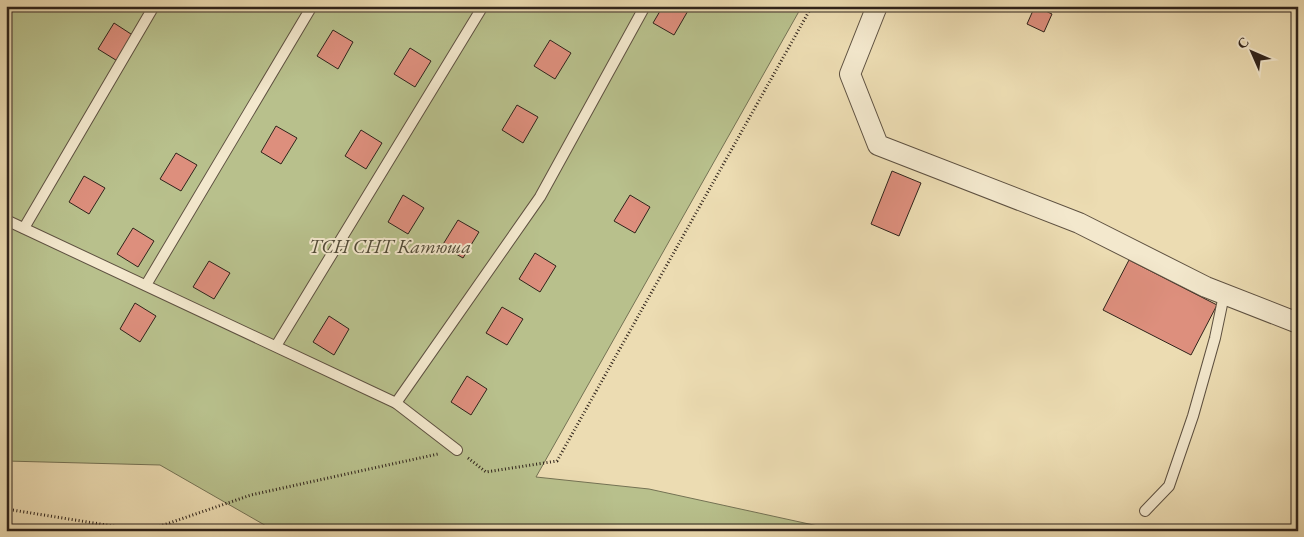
<svg xmlns="http://www.w3.org/2000/svg" width="1304" height="537" font-family="'EB Garamond',serif">
<rect width="100%" height="100%" fill="#ecdcb2"/>
<filter id="stains"><feTurbulence type="fractalNoise" baseFrequency=".004" numOctaves="4"/><feColorMatrix values="0 0 0 0 .2 0 0 0 0 .09 0 0 0 0 .02 0 0 0 .5 -.17"/></filter>
<radialGradient id="worn" r=".72"><stop offset=".6" stop-color="#630" stop-opacity="0"/><stop offset="1" stop-color="#630" stop-opacity=".3"/></radialGradient>
<path fill="#b8c08c" stroke="#747254" d="M6 6H802L536 477 649 489 841 531H275L160 465 6 461Z"/>
<g fill="#dd8f7d" stroke="#2f231b">
<path d="M663 6H685L689 9 674 35 653 23Z"/>
<path d="M1035 6 1052 14 1044 32 1027 24Z"/>
<path d="M114 23 134 36 119 62 98 49Z"/>
<path d="M333 30 353 42 338 69 317 56Z"/>
<path d="M550 40 571 53 555 79 534 66Z"/>
<path d="M410 48 431 61 415 87 394 74Z"/>
<path d="M517 105 538 117 523 143 502 130Z"/>
<path d="M276 126 297 138 281 164 261 152Z"/>
<path d="M361 130 382 143 366 169 345 156Z"/>
<path d="M176 153 197 165 181 191 160 179Z"/>
<path d="M892 171 921 183 899 236 871 224Z"/>
<path d="M84 176 105 188 89 214 69 202Z"/>
<path d="M403 195 424 208 408 234 388 222Z"/>
<path d="M630 195 650 207 635 233 614 221Z"/>
<path d="M458 220 479 232 463 258 442 246Z"/>
<path d="M133 228 154 241 138 267 117 254Z"/>
<path d="M535 253 556 266 540 292 519 279Z"/>
<path d="M1129 260 1217 305 1191 355 1103 310Z"/>
<path d="M209 261 230 273 214 299 193 287Z"/>
<path d="M135 303 156 316 140 342 120 329Z"/>
<path d="M502 307 523 319 507 345 486 333Z"/>
<path d="M329 316 349 329 334 355 313 342Z"/>
<path d="M467 376 487 389 471 415 451 402Z"/>
</g>
<g fill="none" stroke-linecap="round" stroke-linejoin="round">
<g stroke="#5e5141" stroke-width="12">
<g id="service">
<path d="M6 220 396 403 457 450"/>
<path d="M24 228 154 6"/>
<path d="M146 285 312 6"/>
<path d="M276 346 483 6"/>
<path d="M396 403 540 197 645 6"/>
<path d="M1145 511 1169 486 1193 416 1215 338 1224 295"/>
</g>
</g>
<g stroke="#5e5141" stroke-width="22">
<path id="minor" d="M877 6 850 74 878 145 1079 223 1206 287 1298 323"/>
</g>
<g stroke="#2f231b" stroke-width="3" stroke-dasharray="1 2.5" stroke-linecap="butt">
<path d="M468 458 486 472 557 461 812 6"/>
<path d="M6 509 144 531"/>
<path d="M146 531 251 495 438 454"/>
</g>
<use href="#service" stroke="#f3e8cd" stroke-width="10"/>
<use href="#minor" stroke="#f3e8cd" stroke-width="20"/>
</g>
<g text-anchor="middle" dominant-baseline="central" stroke-width="4" stroke-linejoin="round" paint-order="stroke">
<g font-size="20" font-style="italic" fill="#514a37" stroke="#f3e8cd">
<text x="390" y="246">ТСН СНТ Катюша</text>
</g>
</g>
<rect width="1304" height="537" fill="none" stroke="#ecdcb2" stroke-width="25"/>
<rect x="8" y="8" width="1289" height="522" fill="none" stroke="#2f231b" stroke-width="2.5"/>
<rect x="12" y="12" width="1279" height="512" fill="none" stroke="#2f231b"/>
<g transform="translate(1252 52) rotate(315)" stroke="#f3e8cd" stroke-width="4" paint-order="stroke">
<path d="M0-4L9 19L0 12L-9 19Z" fill="#2f231b"/>
<text y="-8" font-size="14" font-weight="bold" text-anchor="middle" fill="#2f231b">С</text>
</g>
<rect width="100%" height="100%" filter="url(#stains)"/>
<rect width="100%" height="100%" fill="url(#worn)"/>
</svg>
